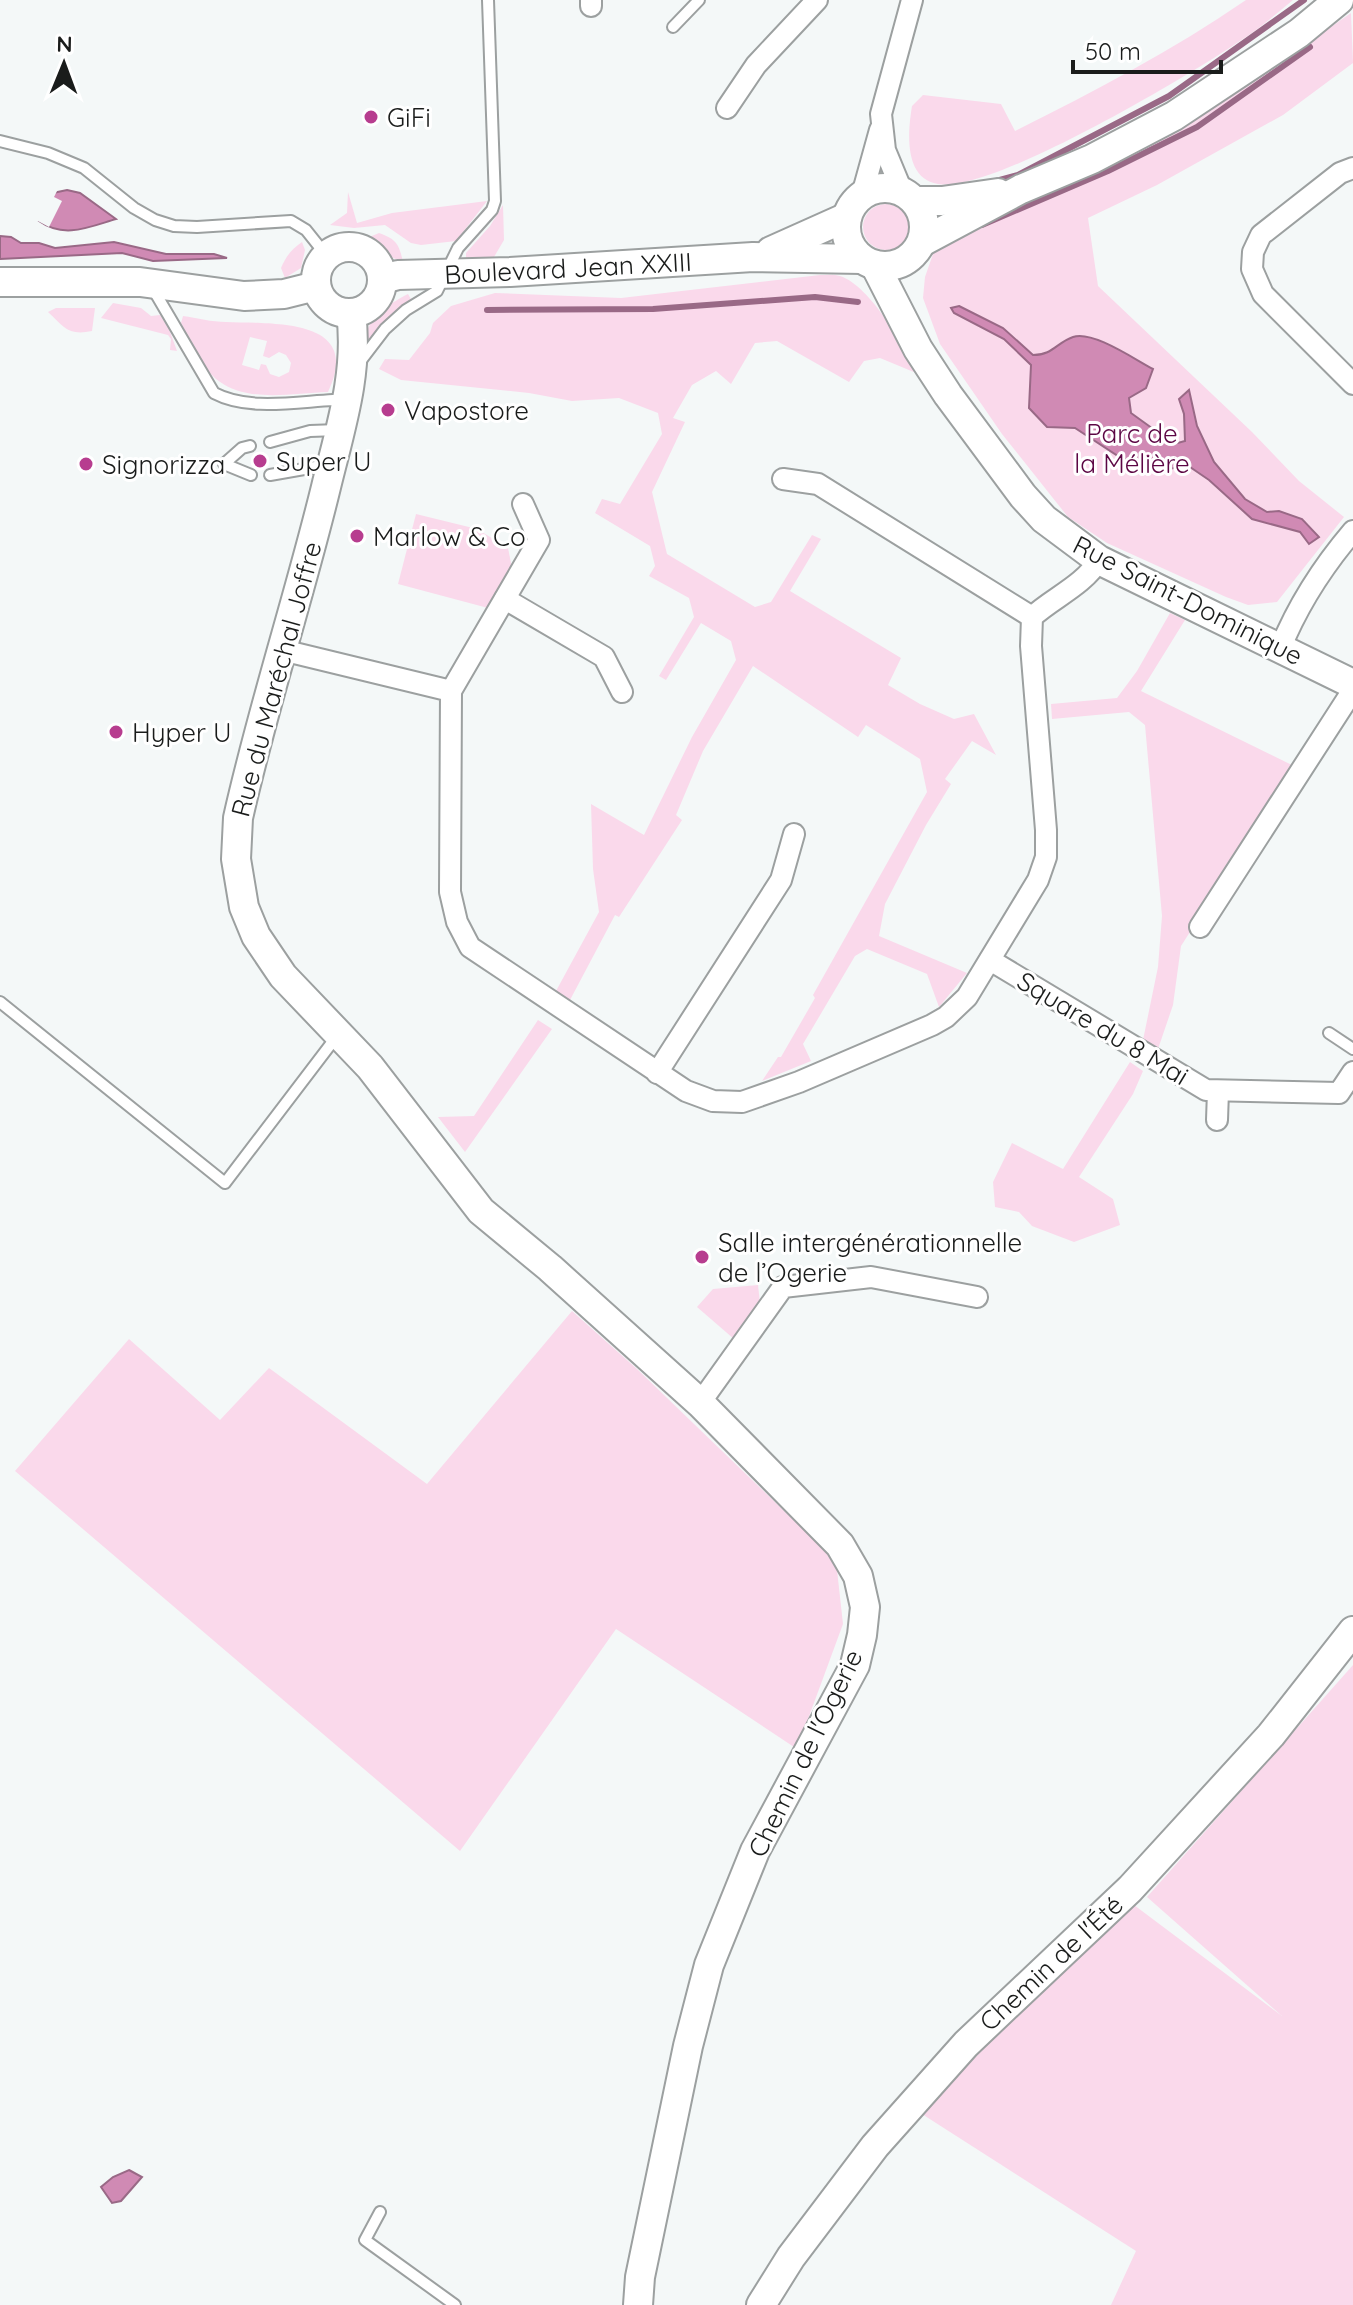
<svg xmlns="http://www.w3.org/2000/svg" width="1353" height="2305" font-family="Quicksand,sans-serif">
<rect width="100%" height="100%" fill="#f4f8f8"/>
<g fill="#fad9eb" fill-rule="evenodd">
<path d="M1246 0H1293C1276 14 1259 29 1240 41 1190 75 991 194 938 184 903 178 908 131 912 106L923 95 1001 104 1015 131C1095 91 1172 51 1246 0Z"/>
<path d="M1351 13 1353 63 1283 115 1157 185 1088 218 1098 286 1252 432 1299 481 1344 517 1277 602 1248 605 1226 597 1107 543 1068 517 1002 434 940 344 923 298 925 277 933 254 950 233 1134 151 1253 81Z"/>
<path d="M348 192 357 223 392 213 487 201 456 241 421 245 411 243 385 225 354 228 330 225 347 213Z"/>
<circle cx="886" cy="227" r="23"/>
<path d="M503 205 504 240 494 257 466 258V253L490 226Z"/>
<path d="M379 233C396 239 399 244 403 262L391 257 367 238Z"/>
<path d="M302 242 305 250 301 268 285 278 281 268C286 256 292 249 302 242Z"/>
<path d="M820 275C826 275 834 274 840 276 871 286 904 348 921 375L880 358 864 361 849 382 777 341 755 343 731 384 716 371 692 385 673 418 685 422 652 492 667 554 755 607 771 602 812 535 821 539 790 591 901 658 888 685 920 704 954 719 974 714 996 755 972 741 945 779 951 784 926 825 885 904 879 936 967 973 939 1007 927 974 867 949 855 956 803 1044 811 1061 762 1081 778 1057H781L815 998 813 995 927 792 920 759 866 725 858 737 753 666 703 751 676 815 682 820 619 917 615 915 570 1000 556 991 599 912 593 869 591 804 644 835 692 737 736 660 731 641 701 623 666 680 659 676 694 617 689 598 649 576 655 566 650 546 595 513 602 499 620 504 662 434 658 413 619 398 572 401 529 393 401 380 379 369 385 359 409 360 430 333 433 323 451 306 495 293 621 298Z"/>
<path d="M408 294 412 301 383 323 365 346C363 320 387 305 408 294Z"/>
<path d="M113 303 141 308 151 316 160 315 169 329 177 351 170 350 171 339 168 335 101 318Z"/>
<path d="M56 308H95L92 331C68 336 64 327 48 312Z"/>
<path d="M183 316C197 318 212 322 226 322 272 324 364 317 328 392 287 393 234 407 205 367 195 354 189 337 181 323ZM250 337 267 341 263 356 269 358 279 352 286 355 291 363 289 372 279 377 270 374 266 365 261 364 259 370 242 365Z"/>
<path d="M416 514 477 529 508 548 512 568 488 608 398 584Z"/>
<path d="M1170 613 1185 620 1141 691 1296 767 1181 946 1173 1005 1158 1049 1143 1040 1158 967 1162 916 1145 725 1129 712 1052 719 1051 704 1117 698 1137 671Z"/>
<path d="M538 1020 552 1029 465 1152 438 1117 474 1116Z"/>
<path d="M1130 1062 1143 1071 1133 1094 1079 1177 1113 1199 1120 1225 1074 1242 1032 1226 1019 1212 995 1207 993 1182 1012 1143 1063 1169Z"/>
<path d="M758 1285 760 1303 734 1339 697 1307 713 1289Z"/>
<path d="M572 1311 637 1369 836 1561 843 1624 797 1749 616 1629 460 1851 15 1471 129 1339 220 1420 269 1368 427 1484Z"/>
<path d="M1353 1665V2305H1111L1136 2251 911 2107 1134 1905 1282 2016 1147 1897Z"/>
</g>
<g fill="#d08ab4" stroke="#996986" stroke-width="2">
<path d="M67 190 80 193 116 219C89 227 64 239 39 221L53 193Z"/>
<path d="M0 236 11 237 21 243H39L55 248 114 242 166 254H214L227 258 153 261 122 253 0 259Z"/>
<path d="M959 306 1003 328 1033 355C1053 355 1056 343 1073 337 1092 330 1134 359 1153 369L1146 388 1129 398 1131 413 1174 444 1185 441 1184 414 1179 399 1189 390 1197 426 1214 462 1245 499 1267 512 1279 511 1302 519 1319 537 1309 544 1300 532 1252 519 1209 480 1187 465 1161 471 1121 458 1075 428 1047 427 1029 408 1031 365 1004 339 954 313 951 308Z"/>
<path d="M129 2170 142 2177 121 2201 112 2203 101 2187 113 2177Z"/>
</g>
<path fill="#f4f8f8" d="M59 187 54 197 62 201 49 227 36 220 51 190Z"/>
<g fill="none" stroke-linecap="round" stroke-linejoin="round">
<g stroke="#996986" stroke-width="6">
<path d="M996 181 1018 175 1169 96 1304 0"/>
<path d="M982 225 1108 171 1197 127 1310 47"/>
<path d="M487 310 653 309 815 297 858 302"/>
</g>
<g stroke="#9ca0a0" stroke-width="14">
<g id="lane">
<path d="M673 27 699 0"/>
<path d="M0 141 48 153 84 168 134 208 155 220 174 226 197 227 291 221 306 230 326 255"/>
<path d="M153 289 214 393C248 411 295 402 333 400L343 402"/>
<path d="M359 363 385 329 406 310 437 291 458 248 492 210 495 201 488 0"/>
<path d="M270 442 310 431 338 430"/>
<path d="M250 446 242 448 224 464 251 475"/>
<path d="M270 475 327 465"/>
<path d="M0 1002 225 1183 337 1036"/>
<path d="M1329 1033 1353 1049"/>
<path d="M380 2212 365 2240 455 2305"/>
</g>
</g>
<g stroke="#9ca0a0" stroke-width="24">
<g id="street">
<path d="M591 6V0"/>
<path d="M727 108 756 65 817 0"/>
<path d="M1353 168 1340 173 1261 235 1253 252 1252 269 1263 294 1353 384"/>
<path d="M902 191 885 150 881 114 912 0"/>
<path d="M862 195 880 130"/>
<path d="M783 479 818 484 1032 617"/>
<path d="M505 599 604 657 622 692"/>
<path d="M1280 649C1297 607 1324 565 1353 531"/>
<path d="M282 650 451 691 450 892 457 922 470 947 686 1091 713 1101 742 1102 799 1082 932 1025 946 1017 967 997 1038 880 1046 857V830L1031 646 1032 617C1054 597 1083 586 1099 560"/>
<path d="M451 691 539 540 523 504"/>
<path d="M1200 927 1353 690"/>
<path d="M990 960 1206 1090 1339 1093 1353 1072"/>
<path d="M657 1073 781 880 794 834"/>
<path d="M1217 1120 1218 1091"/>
<path d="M700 1403 783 1287 871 1277 977 1297"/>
</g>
</g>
<g stroke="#9ca0a0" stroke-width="32">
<g id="secondary">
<circle cx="885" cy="227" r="39"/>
<path d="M915 201H942L998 193"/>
<path d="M922 242 1021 189 1092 159 1174 116 1299 33 1339 0"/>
<circle cx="349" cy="280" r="33"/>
<path d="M771 251 847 217"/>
<path d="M875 265 918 349 948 395 1023 496 1044 519 1099 560 1353 684"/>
<path d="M383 279 398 275 510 272 753 257 862 259"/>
<path d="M0 282H140L244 296 284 294 316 286"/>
<path d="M351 313C359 373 340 429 326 487 299 598 263 706 238 818L236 859 244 907 256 936 283 976 370 1067 481 1211 550 1268 700 1403 840 1545 858 1576 865 1607 862 1635 855 1665 755 1851 709 1965 688 2046 640 2277 638 2305"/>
<path d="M761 2305 791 2257 875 2146 966 2044 1130 1889 1271 1735 1353 1631"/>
</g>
</g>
<use href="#lane" stroke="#fff" stroke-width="10"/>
<use href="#street" stroke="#fff" stroke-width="20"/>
<use href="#secondary" stroke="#fff" stroke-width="28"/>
</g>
<g fill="#b73d8f" stroke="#fff" stroke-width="3">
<circle cx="371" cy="117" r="8"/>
<circle cx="388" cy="410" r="8"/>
<circle cx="260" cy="461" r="8"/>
<circle cx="86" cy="464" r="8"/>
<circle cx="357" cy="536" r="8"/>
<circle cx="116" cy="732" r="8"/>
<circle cx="702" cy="1257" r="8"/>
</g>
<g text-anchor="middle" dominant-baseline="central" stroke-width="6" stroke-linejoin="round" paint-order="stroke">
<g font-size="26" fill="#1a1c1b" stroke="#fff" text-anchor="start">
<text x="387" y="117">GiFi</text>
<text x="404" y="410">Vapostore</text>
<text x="276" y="461">Super U</text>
<text x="102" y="464">Signorizza</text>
<text x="373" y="536">Marlow &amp; Co</text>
<text x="132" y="732">Hyper U</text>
<text x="718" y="1242">Salle intergénérationnelle<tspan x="718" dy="30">de l’Ogerie</tspan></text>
</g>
<g font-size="26" fill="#1a1c1b" stroke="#fff">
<text transform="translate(568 268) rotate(-3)">Boulevard Jean XXIII</text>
<text transform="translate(1188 600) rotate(27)">Rue Saint-Dominique</text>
<text transform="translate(276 679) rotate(-75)">Rue du Maréchal Joffre</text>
<text transform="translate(1103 1028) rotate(31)">Square du 8 Mai</text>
<text transform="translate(805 1753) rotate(-64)">Chemin de l'Ogerie</text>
<text transform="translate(1051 1963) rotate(-43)">Chemin de l'Été</text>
</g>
<g font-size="26" fill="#5c0644" stroke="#fff">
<text x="1132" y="433">Parc de<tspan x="1132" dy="30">la Mélière</tspan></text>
</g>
</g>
<g transform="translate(64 64) rotate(1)" stroke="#ffffff" stroke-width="6" paint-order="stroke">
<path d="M0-6L14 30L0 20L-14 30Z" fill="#1a1c1b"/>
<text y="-12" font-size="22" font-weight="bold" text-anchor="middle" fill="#1a1c1b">N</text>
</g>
<path d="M1073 60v12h148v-12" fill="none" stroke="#1a1c1b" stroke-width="4"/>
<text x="1085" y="60" font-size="24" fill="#1a1c1b" stroke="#ffffff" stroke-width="6" paint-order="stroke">50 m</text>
</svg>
